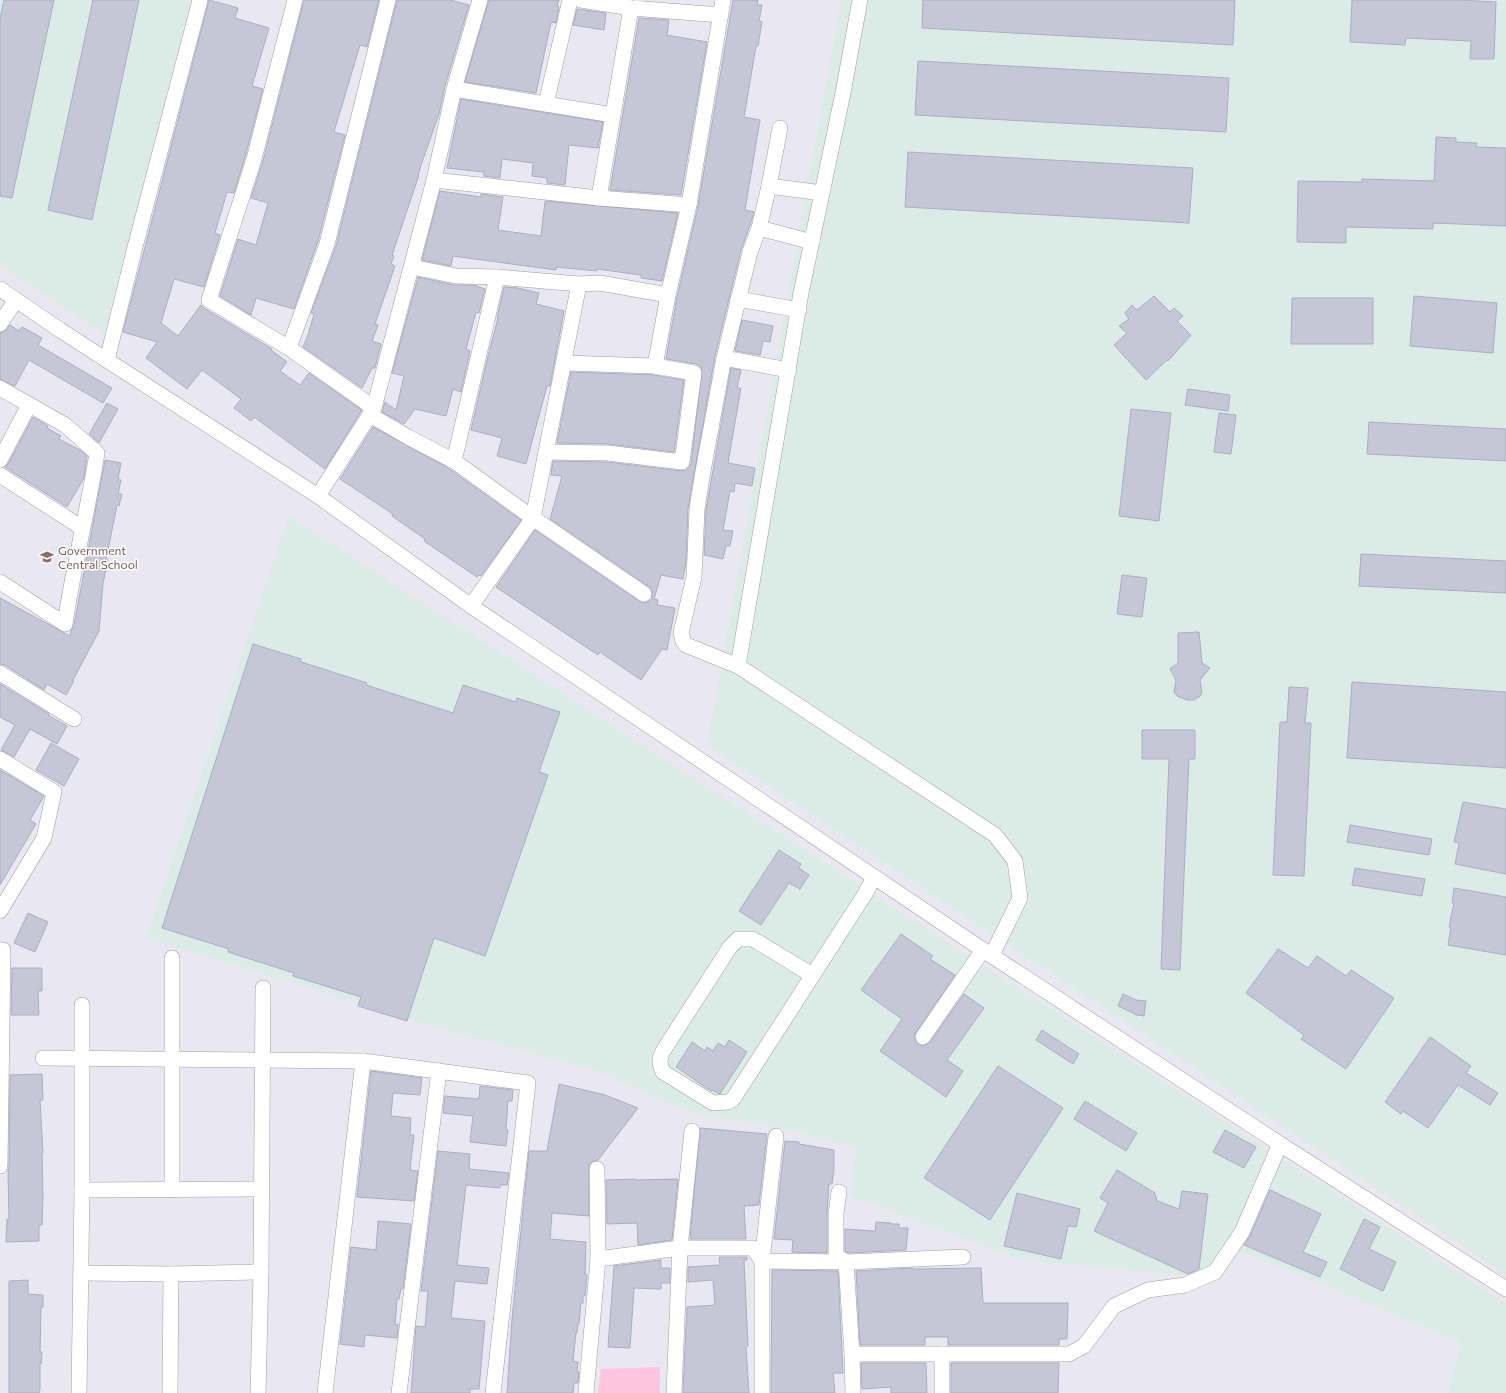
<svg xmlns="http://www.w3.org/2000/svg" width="1506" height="1393" font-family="Commissioner,sans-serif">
<rect width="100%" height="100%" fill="#e9e8f2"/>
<g fill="#daece5">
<path d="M0 0H191L104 334 0 266Z"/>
<path d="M841 0H1506V1275L707 745Z"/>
<path d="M289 516 1506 1304V1393H1448L1461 1342 1225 1245 1211 1278 1023 1260 850 1196 856 1148 783 1128 696 1114 594 1070 436 1027 146 938Z"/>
</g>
<path fill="#fdc5e0" d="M660 1367V1393H598L601 1369Z"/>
<g fill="#c5c7d6" stroke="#a9adc5">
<path d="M4 0H54L12 198 0 196V19Z"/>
<path d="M93 0H139L92 220 48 210Z"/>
<path d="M209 0 238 8 235 18 269 28 252 86 263 89 245 157 234 193 227 192 215 233 220 235 204 287 174 279 161 323 178 336 201 305 204 308 272 349 271 350 287 362 280 371 300 385 309 373 362 410 325 469 254 417 251 421 234 408 241 399 202 370 187 389 146 358 157 342 123 332Z"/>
<path d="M304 0H379L367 47 360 45 334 132 345 135 318 241 294 309 256 298 251 315 220 296 238 239 256 245 268 203 251 198 263 161Z"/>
<path d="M397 0H450L469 5 445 86 439 114 421 165 418 175H419L392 255 394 256 391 264 395 266 375 324 378 325 372 341 381 344 375 368H372L362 388 303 347 308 335 314 314 311 313 336 246Z"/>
<path d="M489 0H559L557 6 559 7 556 23 551 22 536 93 465 82Z"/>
<path d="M733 0H758L757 5H762L759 21 762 22 758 46H756L744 117 760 120 745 210 754 212 750 225 741 250 715 356 688 508 686 561 683 579 661 575 654 599 658 600 657 605 675 608 667 650 662 649 641 680 600 652 598 655 496 587 535 530 639 601 643 603 648 602 652 599V590L649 587 550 519 562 476 551 475 553 461 607 462 681 471 686 470 691 464 702 370 700 366 696 364 666 359 677 297 698 206Z"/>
<path d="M923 0H1235L1233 45 922 28Z"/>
<path d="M1352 0H1457L1496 2 1494 59H1470L1471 41 1406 38 1405 45 1350 42Z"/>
<path d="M577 9 606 13 604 30 573 25Z"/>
<path d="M639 18 669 20 667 35 707 42 681 195 610 190Z"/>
<path d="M918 61 1229 78 1226 132 915 115Z"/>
<path d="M461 99 603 122 598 148 569 145 565 185 547 183V178L532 176 533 163 502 159 500 178 484 176V172L447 168Z"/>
<path d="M1436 137 1456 138V142L1477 143 1476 147 1506 148V226L1433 223V229L1346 227V243L1297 242 1298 181 1362 182V179L1434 181Z"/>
<path d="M908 152 1193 168 1189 223 905 207Z"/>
<path d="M440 191 481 197V194L503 197 498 230 541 236 545 201 678 213 662 281 641 278V275L597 269V271L556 267V270L453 256 451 266 422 260Z"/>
<path d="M418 277 454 285H473L485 289 479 313 476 312 466 349 470 351 461 392 453 389 446 416 415 409 404 424 382 412 385 402 396 410 404 376 392 373Z"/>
<path d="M504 287 518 288 539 293 536 304 564 311 550 386H547L526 464 497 456 502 438 471 430 488 356 498 318H497Z"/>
<path d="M1154 296 1170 312 1174 308 1183 316 1177 321 1191 335 1168 361 1167 360 1146 380 1114 345 1127 333 1119 326 1129 319 1125 313 1132 305 1137 310Z"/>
<path d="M1414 296 1497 303 1493 353 1410 346Z"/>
<path d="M1292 298H1373V344H1291Z"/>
<path d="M742 320 773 326 770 342 763 341 760 355 735 351Z"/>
<path d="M10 325 19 331 22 327 42 338 38 345 112 388 103 403 29 360 15 386 0 379V333L4 332Z"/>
<path d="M731 368 741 370 737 388H741L728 463 755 468 752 486 735 483 734 492 730 491 723 530 733 531 730 546H726L723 559 704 555 706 510Z"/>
<path d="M571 372 654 375 684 380 674 452 608 444 557 443Z"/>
<path d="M1188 389 1230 395 1228 411 1185 405Z"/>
<path d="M107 403 118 409 99 443 89 434Z"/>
<path d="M1131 409 1171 413 1159 521 1119 516Z"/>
<path d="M1219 413 1236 415 1231 454 1214 452Z"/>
<path d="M33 417 48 426 47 428 61 436 59 439 80 450 87 456 84 478 67 507 5 467 8 464Z"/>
<path d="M1369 422 1506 429V461L1367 454Z"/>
<path d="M373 427 445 466 521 520 481 576 478 575 477 577 424 541 425 539 392 516 393 514 340 479Z"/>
<path d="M105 460 121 463 118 480H121L118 494H122L119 506 117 505 106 560H108L103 583 99 631 73 680 74 681 66 695 47 684 44 690 5 665 0 664V598L70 636 71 631 74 625Z"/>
<path d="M1361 554 1506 561V593L1359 586Z"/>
<path d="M1122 575 1147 578 1142 617 1117 614Z"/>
<path d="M1199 632 1202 663 1210 668 1200 680 1202 692 1200 696 1194 700H1187L1177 696 1174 692 1176 680 1170 669 1178 663V633Z"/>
<path d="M253 644 301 659V662L367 683 366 685 453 713 463 685 516 702 517 698 560 712 539 772 548 775 485 956 434 938 407 1021 358 1006 361 997 293 976 294 973 228 952 229 949 162 928Z"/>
<path d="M1352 682 1506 692V768L1347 758Z"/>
<path d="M0 684 49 714 48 715 67 726 57 744 30 729 14 757 1 750 15 725 0 717Z"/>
<path d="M1289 687 1308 688 1305 723H1311L1304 876 1273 875 1280 722H1287Z"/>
<path d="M1142 730H1195V759H1189L1180 970 1161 969 1169 759H1142Z"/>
<path d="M51 743 79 759 64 786 36 770Z"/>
<path d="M0 770 44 796 30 820 36 824 0 885Z"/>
<path d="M1463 802 1506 809V874L1455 864 1459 843 1454 842Z"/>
<path d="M1350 825 1432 839 1429 855 1347 842Z"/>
<path d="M779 850 801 864 799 868 809 875 800 889 789 883 761 925 739 911Z"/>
<path d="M1355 868 1425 879 1422 896 1352 885Z"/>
<path d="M1454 888 1506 897V955L1448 945 1451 927H1449L1454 903H1452Z"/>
<path d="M28 913 48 922 35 952 14 943Z"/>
<path d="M901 934 933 956 930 959 955 975 916 1032 914 1037 918 1044 923 1046 930 1042 964 994 984 1008 947 1060 963 1071 946 1097 880 1051 902 1019 861 990Z"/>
<path d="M1278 949 1308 968 1317 956 1346 976 1351 970 1394 998 1346 1069 1301 1039 1304 1035 1246 993Z"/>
<path d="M12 968H42V991H38L39 1015H11Z"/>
<path d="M1123 994 1136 1000 1146 1001 1144 1016 1137 1015 1118 1006Z"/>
<path d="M1042 1030 1079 1054 1073 1064 1036 1040Z"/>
<path d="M1430 1037 1471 1066 1466 1073 1498 1093 1490 1105 1458 1085 1428 1128 1403 1111 1401 1114 1385 1102Z"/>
<path d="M729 1040 747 1052 720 1094 712 1090 711 1091 676 1067 692 1042 705 1051 707 1047 713 1051 718 1043 725 1047Z"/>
<path d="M998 1066 1063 1108 990 1220 924 1178Z"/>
<path d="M371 1071 422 1078 420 1095 393 1093 391 1116 411 1118 410 1135H414L410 1170 418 1171 414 1201 357 1197Z"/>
<path d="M42 1074 43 1100H40L43 1153H42L43 1196 42 1225H39V1241L6 1242 7 1219H9L8 1171 9 1166 10 1075Z"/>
<path d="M559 1084 605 1095 638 1108 598 1160 593 1161 589 1165V1216L552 1213 550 1239 586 1242 585 1274 587 1275 585 1296H583V1303H581L579 1324H578L577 1333H576L573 1361 578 1362 577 1371 579 1372 578 1383H574L573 1393H507L512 1319 529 1151H547Z"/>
<path d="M480 1086 513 1090 512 1101H508L506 1129 508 1130 506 1146 470 1142 473 1116 443 1113 445 1096 479 1099Z"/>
<path d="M1085 1101 1137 1133 1126 1151 1074 1119Z"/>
<path d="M700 1128 767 1134 759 1205 744 1206 746 1239H690Z"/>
<path d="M1225 1130 1256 1147 1244 1168 1213 1152Z"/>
<path d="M785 1141 799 1142V1144L834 1150V1169L832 1184H829L827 1214V1253L792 1252 793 1240 774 1239Z"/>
<path d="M438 1151 470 1154 469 1169 509 1173 507 1185H500V1188L466 1185 457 1265 489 1268 487 1284 455 1281 451 1318 485 1321 479 1389H470V1393H411L416 1326 425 1327 428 1291H421Z"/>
<path d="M1117 1170 1155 1193 1157 1201 1179 1209 1182 1191 1208 1194 1199 1269 1188 1274 1094 1231 1108 1203 1100 1198Z"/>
<path d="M636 1179V1180L678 1179 672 1240 638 1245 637 1223 607 1224 606 1180Z"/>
<path d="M1270 1190 1321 1214 1303 1252 1327 1262 1320 1277 1244 1245 1250 1236Z"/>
<path d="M1017 1193 1080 1209 1076 1227 1068 1226 1061 1259 1004 1246Z"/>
<path d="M1364 1219 1380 1227 1369 1249 1396 1262 1383 1291 1358 1279V1278L1340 1269Z"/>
<path d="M378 1221 411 1224 403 1289H401L399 1299H397L395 1324 398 1325 397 1338 365 1335 364 1347 340 1344 351 1247 376 1250Z"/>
<path d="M876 1222 891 1223V1224H899V1228H908L906 1250 848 1253 845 1251V1229L875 1231Z"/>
<path d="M719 1257H747V1260H744L748 1346 746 1347 749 1393H683L687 1307 715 1305 713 1280 688 1282V1267L720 1265Z"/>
<path d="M661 1260V1268H670V1283H661V1289L634 1288 630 1348 608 1347 614 1266Z"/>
<path d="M913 1268V1269L981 1268 983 1303H1068L1067 1339H1059V1345H948V1337H925V1345H860L856 1271Z"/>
<path d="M772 1270 838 1271 843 1373H833L835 1393H771Z"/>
<path d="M28 1280V1294L43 1295V1307H41L40 1352H42L41 1364H40V1390L39 1393H9V1281Z"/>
<path d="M861 1363H926L927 1393H891V1387L862 1389Z"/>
<path d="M951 1363H1059L1058 1393H951Z"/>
</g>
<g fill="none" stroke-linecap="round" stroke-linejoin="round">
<g stroke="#9f9f9f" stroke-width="16">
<g id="minor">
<path d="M295 0 254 159 209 300 289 348 374 408"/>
<path d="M581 0 631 8 721 15"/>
<path d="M860 0 843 93 801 293 738 666 995 835 1015 861 1020 898 992 955"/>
<path d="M454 89 613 115"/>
<path d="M546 104 570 0"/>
<path d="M434 180 599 198 689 205"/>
<path d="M769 186 822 193"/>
<path d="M599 198 631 8"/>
<path d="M759 228 812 242"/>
<path d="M412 267 456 276 497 277 579 284 600 283 668 295"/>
<path d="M0 289 60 330 318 496 471 606 983 950 1280 1144 1506 1289"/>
<path d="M738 299 799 310"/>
<path d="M0 324 16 300"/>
<path d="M289 348 327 244 388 0"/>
<path d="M724 358 789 370"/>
<path d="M107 360 135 247 200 0"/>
<path d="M655 366 668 295 689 205 723 0"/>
<path d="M0 388 65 425 97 453C88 511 73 567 65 624L0 582"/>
<path d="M370 415 408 437 454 461 533 518 644 594"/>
<path d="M546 452 608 453 682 462 694 373 655 366 564 363"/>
<path d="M0 460 29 405"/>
<path d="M454 461 497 277"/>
<path d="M0 475 82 528"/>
<path d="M318 496 374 408 434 180 454 89 480 0"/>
<path d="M471 606 533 518 579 284"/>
<path d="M738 666 686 645 683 641 681 633 694 577 697 509 703 471 724 358 750 252 759 228 769 186 780 128"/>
<path d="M0 673 74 719"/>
<path d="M0 759 54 792 44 838 0 911"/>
<path d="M0 950H3L0 1166"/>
<path d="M812 975 758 942 752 939H738L730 947 663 1051C659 1059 659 1063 663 1072L713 1103 728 1102 733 1099 865 894 874 877"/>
<path d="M923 1037 983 950"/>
<path d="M43 1058 363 1061 528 1083 493 1393"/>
<path d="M82 1190 261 1189"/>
<path d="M172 1190V958"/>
<path d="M839 1192 836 1214V1256L846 1262 852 1354 853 1393"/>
<path d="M598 1259 680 1248H753L762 1261 846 1262 963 1257"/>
<path d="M82 1273 171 1274 261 1272"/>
<path d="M852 1354H1069L1084 1346 1114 1306 1148 1290 1185 1285 1215 1272 1242 1232 1280 1144"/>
<path d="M79 1393 82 1190V1005"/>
<path d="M170 1393 171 1274"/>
<path d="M258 1393 261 1272 263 988"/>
<path d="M325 1393 363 1061"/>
<path d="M399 1393 439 1071"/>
<path d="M586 1393 598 1259 597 1169"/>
<path d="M674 1393 680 1248 692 1131"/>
<path d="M762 1393V1261L776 1136"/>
<path d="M942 1393V1354"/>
</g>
</g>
<use href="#minor" stroke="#fff" stroke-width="15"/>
</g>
<defs>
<g id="school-bare" transform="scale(1.08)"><path d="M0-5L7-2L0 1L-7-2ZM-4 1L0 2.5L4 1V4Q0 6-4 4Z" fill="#8d6e63" stroke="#fff" stroke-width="2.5" paint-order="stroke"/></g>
</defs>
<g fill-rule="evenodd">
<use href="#school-bare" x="47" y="557"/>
</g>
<g text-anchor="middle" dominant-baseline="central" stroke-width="3" stroke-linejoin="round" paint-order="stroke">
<g font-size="12" fill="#785e54" stroke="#fff" text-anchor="start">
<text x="58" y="550">Government<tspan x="58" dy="14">Central School</tspan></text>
</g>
</g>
</svg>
